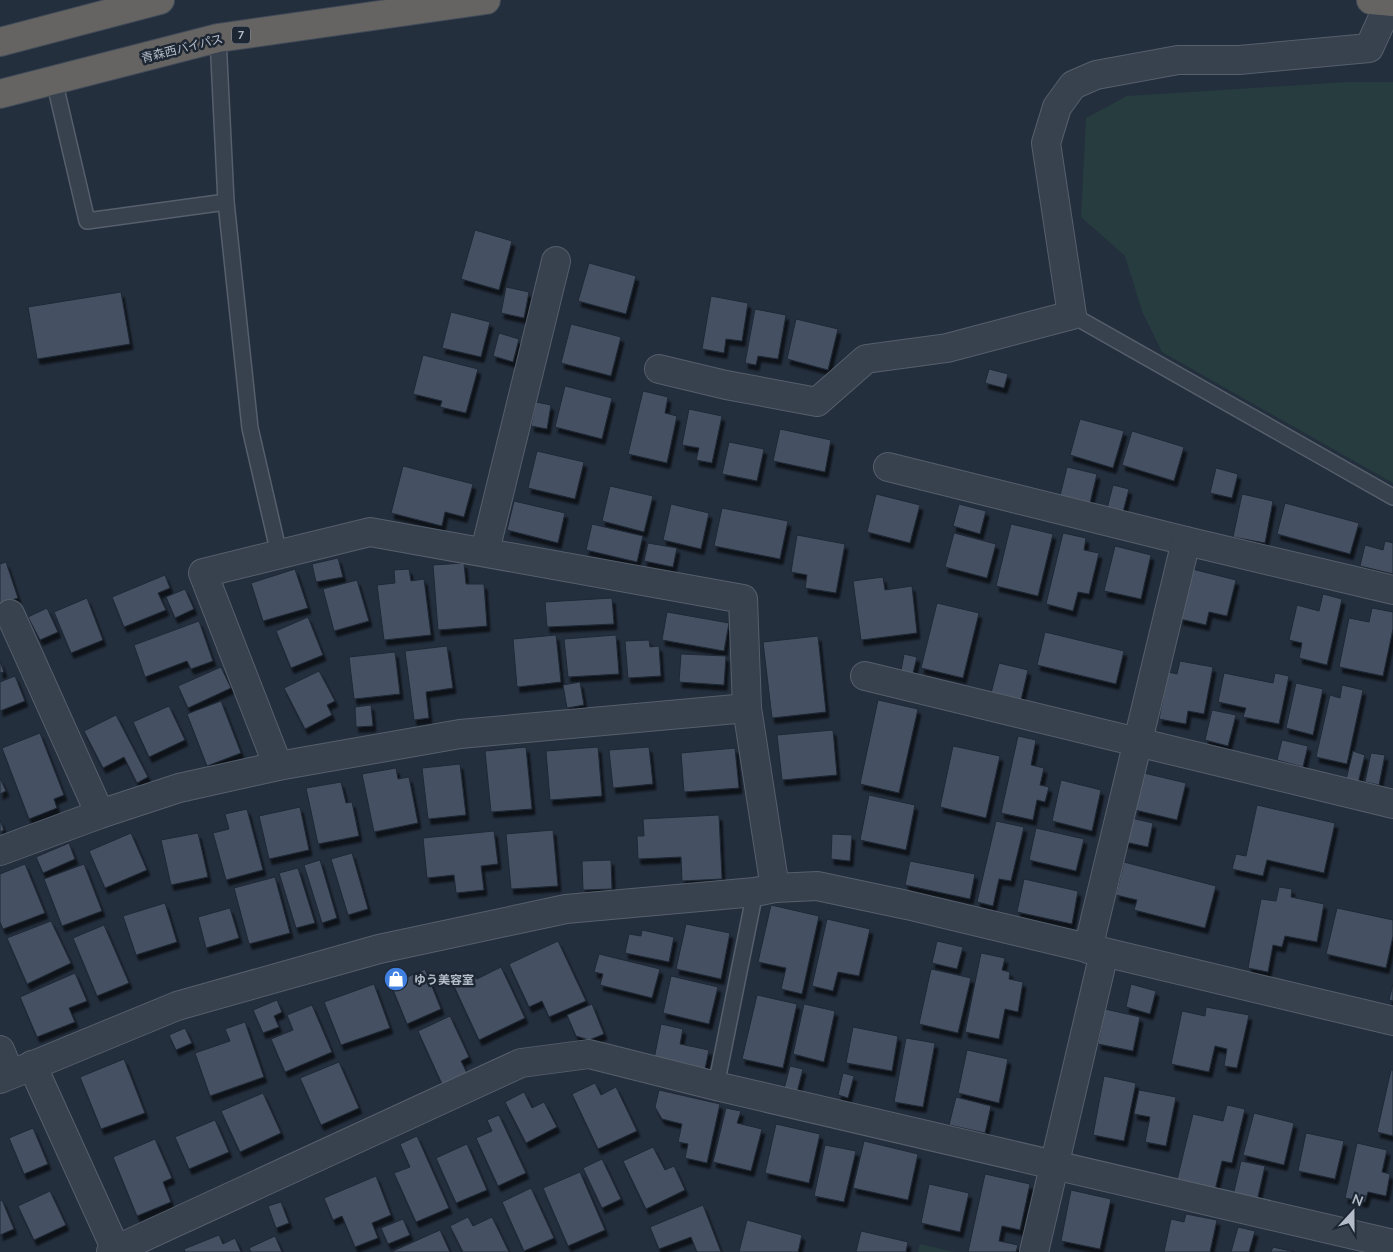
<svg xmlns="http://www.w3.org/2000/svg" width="1393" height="1252" font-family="Mulish,'Noto Sans JP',sans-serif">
<defs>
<filter id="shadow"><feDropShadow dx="3" dy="5.5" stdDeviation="1" flood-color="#0009"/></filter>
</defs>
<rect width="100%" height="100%" fill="#242f3e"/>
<g fill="#263c3f">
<path d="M1347 82H1393V483L1162 352 1142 311 1125 256 1081 217 1086 118 1127 96Z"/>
<path d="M920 1244 954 1252H918Z"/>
</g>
<g fill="#455162" stroke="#1f2835" filter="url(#shadow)">
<path d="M475 230 512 241 499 290 461 279Z"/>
<path d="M589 263 636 276 626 314 578 301Z"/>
<path d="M506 287 529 292 524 318 501 313Z"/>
<path d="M121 292 130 344 37 359 28 307Z"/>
<path d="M711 296 748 303 742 341 726 339 724 353 702 349Z"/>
<path d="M755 309 786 315 778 359 758 356 756 365 745 363Z"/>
<path d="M451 312 490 322 481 357 442 348Z"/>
<path d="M796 319 838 329 828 370 787 359Z"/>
<path d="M571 324 621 337 611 376 561 363Z"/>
<path d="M499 333 519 339 513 362 493 356Z"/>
<path d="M423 355 478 369 466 413 440 407 442 401 413 394Z"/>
<path d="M989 369 1008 374 1004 388 985 383Z"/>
<path d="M565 386 612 398 602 439 555 427Z"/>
<path d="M643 391 668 397 665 413 677 416 667 463 628 454Z"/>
<path d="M536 402 551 405 547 429 531 426Z"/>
<path d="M689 409 722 416 712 463 696 460 699 448 682 445Z"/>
<path d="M1080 419 1124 431 1113 468 1070 455Z"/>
<path d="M780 429 831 440 825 472 773 461Z"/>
<path d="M1132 431 1184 447 1174 481 1122 465Z"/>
<path d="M729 442 764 449 757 481 722 474Z"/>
<path d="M537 451 584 462 575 499 528 488Z"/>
<path d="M403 466 473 484 464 517 445 512 442 526 391 513Z"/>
<path d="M1067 467 1097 474 1090 503 1060 496Z"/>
<path d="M1216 468 1238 474 1232 498 1210 493Z"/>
<path d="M1113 485 1129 489 1123 512 1107 509Z"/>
<path d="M610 486 653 496 644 532 602 521Z"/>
<path d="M876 494 920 505 910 543 867 532Z"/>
<path d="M1242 494 1273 501 1265 543 1233 537Z"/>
<path d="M514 501 565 513 558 543 507 530Z"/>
<path d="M1285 503 1359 523 1350 554 1277 534Z"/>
<path d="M671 504 709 513 701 549 663 540Z"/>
<path d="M959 504 986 511 980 534 953 526Z"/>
<path d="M722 508 788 521 780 559 714 546Z"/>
<path d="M592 524 643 536 637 562 586 550Z"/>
<path d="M1011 524 1053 534 1038 596 996 586Z"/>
<path d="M954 533 996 544 987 578 945 567Z"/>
<path d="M1063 533 1086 538 1084 550 1099 553 1089 594 1078 592 1073 611 1046 604Z"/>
<path d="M797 535 845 544 836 593 805 588 807 575 791 572Z"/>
<path d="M1385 541 1393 543V574L1360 566 1365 545 1383 550Z"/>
<path d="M648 543 677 548 673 567 644 561Z"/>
<path d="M1115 546 1151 555 1141 599 1104 591Z"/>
<path d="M338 558 343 577 316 582 312 564Z"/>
<path d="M6 562 18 598 0 604V564Z"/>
<path d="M464 563 466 584H484L487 626 438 630 433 565Z"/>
<path d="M295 569 308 608 263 621 251 583Z"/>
<path d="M409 569 411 581 424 579 431 635 384 640 377 585 395 583 394 570Z"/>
<path d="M1192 569 1236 580 1227 616 1209 612 1206 625 1180 619Z"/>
<path d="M165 575 170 588 158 593 166 610 124 627 112 597Z"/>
<path d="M883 577 885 590 912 586 917 633 861 640 853 581Z"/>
<path d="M357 580 369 621 334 631 323 589Z"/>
<path d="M185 589 194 609 175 618 166 597Z"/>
<path d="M1323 594 1342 599 1327 665 1299 658 1302 643 1289 640 1297 605 1319 611Z"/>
<path d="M87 598 103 640 71 653 54 612Z"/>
<path d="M612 598 614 624 547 627 545 602Z"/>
<path d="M937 603 979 613 963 678 921 668Z"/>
<path d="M47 608 58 632 40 640 28 617Z"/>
<path d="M1372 608 1393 612V629L1383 676 1339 667 1349 618 1369 622Z"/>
<path d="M667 612 729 623 724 651 662 640Z"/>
<path d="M308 617 323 655 291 668 276 631Z"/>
<path d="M199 621 213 661 191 669 187 661 145 677 134 645Z"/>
<path d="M1045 632 1124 651 1116 684 1037 665Z"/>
<path d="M556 635 561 682 517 687 513 639Z"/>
<path d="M616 635 619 674 568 677 564 639Z"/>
<path d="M818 636 826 712 772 718 763 642Z"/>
<path d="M649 640 650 647 659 646 661 676 628 678 625 641Z"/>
<path d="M447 646 453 688 426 692 429 718 414 720 405 651Z"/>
<path d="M395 652 400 694 354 699 349 657Z"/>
<path d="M681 654 726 656 724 685 679 682Z"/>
<path d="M904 654 917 657 913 673 901 671Z"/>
<path d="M0 661 4 672 0 673Z"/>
<path d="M1180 661 1213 667 1204 714 1188 711 1186 724 1159 719 1168 672 1177 674Z"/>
<path d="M999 663 1028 670 1021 700 991 693Z"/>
<path d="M221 667 231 688 188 708 178 686Z"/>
<path d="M319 671 335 701 327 705 332 715 305 729 284 688Z"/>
<path d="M1224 673 1273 683 1275 673 1289 676 1279 724 1243 717 1246 708 1218 702Z"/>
<path d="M15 676 25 701 0 711V682Z"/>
<path d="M580 682 584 705 567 708 563 685Z"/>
<path d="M1296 683 1323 689 1313 735 1286 728Z"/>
<path d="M1342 685 1363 690 1347 764 1316 757 1330 695 1340 698Z"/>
<path d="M878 700 918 709 899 793 860 784Z"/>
<path d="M221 701 241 753 207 766 187 714Z"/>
<path d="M371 705 373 726 356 727 355 707Z"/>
<path d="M169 706 185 740 149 757 133 722Z"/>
<path d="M1212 710 1236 715 1228 746 1205 740Z"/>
<path d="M116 715 148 777 137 783 124 757 103 768 84 731Z"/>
<path d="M833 730 837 775 782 780 777 735Z"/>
<path d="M40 733 64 795 54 799 57 808 29 819 2 748Z"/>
<path d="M1018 736 1036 740 1031 765 1044 768 1040 785 1049 787 1045 802 1037 800 1033 820 1001 813Z"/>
<path d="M1282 740 1308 746 1303 767 1277 760Z"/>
<path d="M953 746 1000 756 986 818 940 807Z"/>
<path d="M526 747 532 809 491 812 485 751Z"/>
<path d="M598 747 602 796 550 800 546 751Z"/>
<path d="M649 747 653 784 613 788 609 750Z"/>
<path d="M735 748 739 788 684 792 681 753Z"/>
<path d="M1353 751 1365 755 1358 783 1346 780Z"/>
<path d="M1371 753 1385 755 1379 785 1365 782Z"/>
<path d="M460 764 466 815 428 819 422 768Z"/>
<path d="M396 768 398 779 409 777 418 823 374 832 362 774Z"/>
<path d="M1144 773 1186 783 1177 820 1135 810Z"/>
<path d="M0 778 6 791 0 794Z"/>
<path d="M1061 780 1101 790 1092 831 1052 821Z"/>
<path d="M341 782 346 803 352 802 359 836 318 844 306 788Z"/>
<path d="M869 795 915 805 906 850 860 840Z"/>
<path d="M1257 805 1335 823 1324 873 1267 860 1263 876 1232 869 1236 854 1246 856Z"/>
<path d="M300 807 309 850 269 859 259 816Z"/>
<path d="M247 809 263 870 226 880 213 833 229 829 225 814Z"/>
<path d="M719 815 722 879 682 881 681 857 638 859 637 836H644L643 819Z"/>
<path d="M1131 818 1153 823 1148 847 1125 842Z"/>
<path d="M0 820 4 830 0 832Z"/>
<path d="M996 821 1024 827 1011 881 999 879 993 906 977 902Z"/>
<path d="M1036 828 1084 839 1076 871 1029 860Z"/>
<path d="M553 830 558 886 511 889 506 834Z"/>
<path d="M494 831 498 864 481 866 484 890 456 893 454 875 427 878 423 838Z"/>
<path d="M131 833 147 870 105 888 89 851Z"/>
<path d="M198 833 208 877 171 885 161 840Z"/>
<path d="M832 834 852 835 850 861 831 859Z"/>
<path d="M69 843 75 859 43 873 36 857Z"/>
<path d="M352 853 368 909 348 915 331 859Z"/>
<path d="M320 860 337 918 322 923 304 865Z"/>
<path d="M611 860 612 889 583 890 582 861Z"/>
<path d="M910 861 975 874 970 899 905 885Z"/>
<path d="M1124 862 1216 886 1205 928 1134 910 1137 900 1116 895Z"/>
<path d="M25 864 45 913 3 929 0 922V874Z"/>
<path d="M84 864 102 911 62 926 44 879Z"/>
<path d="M298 868 315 923 296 928 279 873Z"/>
<path d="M275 877 290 933 249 944 234 888Z"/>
<path d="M1024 879 1078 891 1072 924 1017 912Z"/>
<path d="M1279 887 1292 889 1291 897 1324 904 1317 942 1285 936 1282 947 1273 945 1268 972 1248 968 1261 899 1276 901Z"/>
<path d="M165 903 177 942 136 955 123 916Z"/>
<path d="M771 905 819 916 802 994 781 989 786 968 758 962Z"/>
<path d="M230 908 239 938 206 948 198 917Z"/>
<path d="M1337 908 1393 920V936L1386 968 1326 954Z"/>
<path d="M827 919 870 929 859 976 838 972 833 991 812 986Z"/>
<path d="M51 921 71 963 27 984 7 938Z"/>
<path d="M686 924 730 933 721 979 676 969Z"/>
<path d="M104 925 129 983 97 996 73 938Z"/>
<path d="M642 930 674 937 669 962 625 953 629 934 641 936Z"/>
<path d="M558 941 586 1001 549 1017 542 1001 529 1007 509 964Z"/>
<path d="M937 941 963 947 957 969 932 963Z"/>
<path d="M981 953 1005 958 1002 970 1010 972 1009 979 1023 982 1018 1012 1005 1009 999 1039 965 1032Z"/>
<path d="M599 954 660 969 652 998 600 985 603 974 594 972Z"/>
<path d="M501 967 525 1018 479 1040 452 982 473 971 477 979Z"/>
<path d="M401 969 405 978 425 969 441 1009 407 1024 387 975Z"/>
<path d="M931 969 971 978 958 1033 919 1024Z"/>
<path d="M75 973 87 1001 69 1008 75 1022 37 1037 20 997Z"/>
<path d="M671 976 718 987 709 1024 663 1013Z"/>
<path d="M374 984 390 1028 341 1045 324 1002Z"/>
<path d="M1131 984 1156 991 1150 1014 1126 1007Z"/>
<path d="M1393 984V1001L1389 1000Z"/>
<path d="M757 995 797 1004 783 1068 742 1059Z"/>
<path d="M277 1000 282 1012 274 1016 279 1027 263 1033 253 1010Z"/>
<path d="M592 1004 604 1034 589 1040 576 1036 567 1015Z"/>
<path d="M804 1004 835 1011 824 1062 793 1054Z"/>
<path d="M312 1005 332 1052 285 1072 271 1039 293 1030 287 1015Z"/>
<path d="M1206 1007 1249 1015 1237 1068 1224 1066 1227 1049 1215 1046 1209 1072 1171 1064 1182 1011 1205 1016Z"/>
<path d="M1105 1009 1140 1017 1133 1051 1098 1044Z"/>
<path d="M450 1016 469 1057 461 1061 467 1073 442 1084 418 1031Z"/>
<path d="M245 1022 264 1077 210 1096 195 1053 230 1041 225 1029Z"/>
<path d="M661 1024 683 1029 680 1044 709 1050 705 1069 654 1059Z"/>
<path d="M853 1027 898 1036 892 1071 846 1063Z"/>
<path d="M185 1028 192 1043 176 1050 169 1035Z"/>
<path d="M906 1038 935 1043 923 1107 894 1102Z"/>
<path d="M967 1050 1008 1059 999 1103 958 1093Z"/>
<path d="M124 1059 145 1113 101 1129 80 1077Z"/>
<path d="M339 1062 359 1108 321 1125 300 1078Z"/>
<path d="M790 1066 803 1069 797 1092 784 1089Z"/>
<path d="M1391 1070H1393V1136L1377 1132Z"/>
<path d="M843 1073 854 1076 848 1098 838 1095Z"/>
<path d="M1104 1076 1136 1083 1124 1141 1093 1135Z"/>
<path d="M595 1083 601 1095 616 1087 637 1131 598 1149 572 1094Z"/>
<path d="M659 1090 720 1104 707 1163 685 1158 688 1144 678 1142 682 1124 662 1119 655 1107Z"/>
<path d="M1139 1090 1176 1097 1166 1146 1145 1142 1150 1117 1134 1114Z"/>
<path d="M524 1092 532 1108 544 1102 557 1127 526 1143 505 1102Z"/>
<path d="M263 1093 281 1133 240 1152 221 1111Z"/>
<path d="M956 1097 991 1106 985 1133 949 1125Z"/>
<path d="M1227 1105 1245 1109 1232 1163 1222 1161 1215 1190 1177 1180 1193 1114 1223 1121Z"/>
<path d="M726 1108 741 1111 737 1123 762 1129 751 1171 713 1162Z"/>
<path d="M1254 1113 1294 1123 1284 1165 1243 1155Z"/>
<path d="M499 1115 526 1173 498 1186 476 1138 492 1131 487 1120Z"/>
<path d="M215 1120 229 1152 189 1169 175 1137Z"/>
<path d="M776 1124 820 1134 809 1183 765 1173Z"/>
<path d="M33 1128 48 1164 24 1174 9 1138Z"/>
<path d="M1306 1133 1344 1141 1335 1179 1298 1171Z"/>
<path d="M417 1136 449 1208 416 1222 394 1173 410 1167 400 1144Z"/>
<path d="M155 1139 172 1178 163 1182 171 1202 137 1216 113 1157Z"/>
<path d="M864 1141 918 1154 908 1200 853 1188Z"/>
<path d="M1357 1143 1387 1150 1382 1172 1390 1174 1386 1196 1368 1192 1365 1202 1345 1198Z"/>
<path d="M467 1144 487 1190 456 1203 436 1158Z"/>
<path d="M825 1145 856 1151 844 1202 814 1196Z"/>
<path d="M653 1147 665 1170 674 1166 685 1190 646 1209 623 1161Z"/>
<path d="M602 1159 621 1199 602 1208 583 1168Z"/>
<path d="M1241 1161 1265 1166 1257 1201 1233 1196Z"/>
<path d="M580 1172 605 1230 568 1246 543 1188Z"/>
<path d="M985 1174 1030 1184 1020 1230 1002 1226 999 1241 1018 1245 1016 1252H968Z"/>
<path d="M376 1176 391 1215 372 1223 378 1238 355 1247 342 1216 333 1220 324 1198Z"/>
<path d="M929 1184 969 1193 960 1232 921 1223Z"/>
<path d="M531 1188 554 1238 524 1251 502 1202Z"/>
<path d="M1071 1190 1111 1199 1100 1249 1061 1241Z"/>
<path d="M50 1191 66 1225 34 1240 18 1206Z"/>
<path d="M2 1200 14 1229 0 1235V1201Z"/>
<path d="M281 1202 289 1223 276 1228 268 1206Z"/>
<path d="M703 1205 721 1252H697L691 1237 659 1249 650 1227Z"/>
<path d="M1186 1214 1217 1220 1210 1252H1164L1171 1219 1184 1222Z"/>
<path d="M468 1217 473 1226 492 1217 509 1252H463L450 1226Z"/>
<path d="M403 1219 410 1235 388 1244 381 1228Z"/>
<path d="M747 1220 802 1235 798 1252H739Z"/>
<path d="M1238 1227 1255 1231 1249 1252H1231Z"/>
<path d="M440 1230 450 1252H391Z"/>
<path d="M861 1231 908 1242 906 1252H856Z"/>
<path d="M219 1235 223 1244 235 1238 241 1252H185L184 1249Z"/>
<path d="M275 1236 282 1252H251L249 1248Z"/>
<path d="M1273 1247 1295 1252H1271Z"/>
</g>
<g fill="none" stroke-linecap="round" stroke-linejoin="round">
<g stroke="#565f6c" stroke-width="18">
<g id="service">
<path d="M218 38 226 202 250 428 279 554"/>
<path d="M54 80 87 221 226 202"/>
<path d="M1072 315 1393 497"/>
<path d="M716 1086 755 892"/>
</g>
</g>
<g stroke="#565f6c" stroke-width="30">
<g id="minor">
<path d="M659 369 726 385 817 402 866 359 947 348 1072 315 1046 143 1057 107 1073 85 1096 75 1178 60H1239L1369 48 1390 2"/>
<path d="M888 467 1186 541"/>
<path d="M485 551 556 261"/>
<path d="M10 614 100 814"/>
<path d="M865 676 1393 804"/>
<path d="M278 766 203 573 370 532 743 599 747 708 775 888"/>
<path d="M0 851 100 814 179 788 278 766 460 734 747 708"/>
<path d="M1088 949 1186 541 1393 590"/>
<path d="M0 1050 10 1074"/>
<path d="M32 1065 116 1250"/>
<path d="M0 1079 177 1006 379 949 566 909 755 892 775 888 817 886 907 905 1393 1021"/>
<path d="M111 1252 521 1063 589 1054 716 1086 1393 1244"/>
<path d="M1034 1252 1104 953"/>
</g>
</g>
<g stroke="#434c59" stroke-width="30">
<g id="trunk">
<path d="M1371 0 1393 2"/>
<path d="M0 42 160 0"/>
<path d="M0 94 218 38 486 0"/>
</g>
</g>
<use href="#service" stroke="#38414e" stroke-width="15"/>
<use href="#minor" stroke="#38414e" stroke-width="28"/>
<use href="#trunk" stroke="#656462" stroke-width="28"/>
</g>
<defs>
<g id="shop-disc" transform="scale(1.25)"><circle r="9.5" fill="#3f7fe0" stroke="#1d2633"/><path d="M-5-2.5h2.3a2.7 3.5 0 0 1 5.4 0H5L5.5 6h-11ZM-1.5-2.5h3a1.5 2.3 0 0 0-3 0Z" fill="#fff"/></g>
</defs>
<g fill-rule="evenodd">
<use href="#shop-disc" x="396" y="979"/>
</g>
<g text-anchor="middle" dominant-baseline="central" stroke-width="5" stroke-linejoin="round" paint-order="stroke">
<rect fill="#1d2633" stroke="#878f9c" stroke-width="1" x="232" y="26.5" width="18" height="17" rx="4"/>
<g font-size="11" font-weight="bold" fill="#b4bcc9">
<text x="241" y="35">7</text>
</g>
<g font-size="12" fill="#b4bcc9" stroke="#1d2633">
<text transform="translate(182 48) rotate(-14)">青森西バイパス</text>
</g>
<g font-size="12" font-weight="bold" fill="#b4bcc9" stroke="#1d2633" text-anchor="start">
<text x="414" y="979">ゆう美容室</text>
</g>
</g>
<g transform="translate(1353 1212) rotate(21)" stroke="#1d2633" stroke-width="4" paint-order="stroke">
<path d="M0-4L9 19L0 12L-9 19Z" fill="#b4bcc9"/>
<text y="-8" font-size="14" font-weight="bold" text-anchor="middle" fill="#b4bcc9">N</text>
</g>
</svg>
